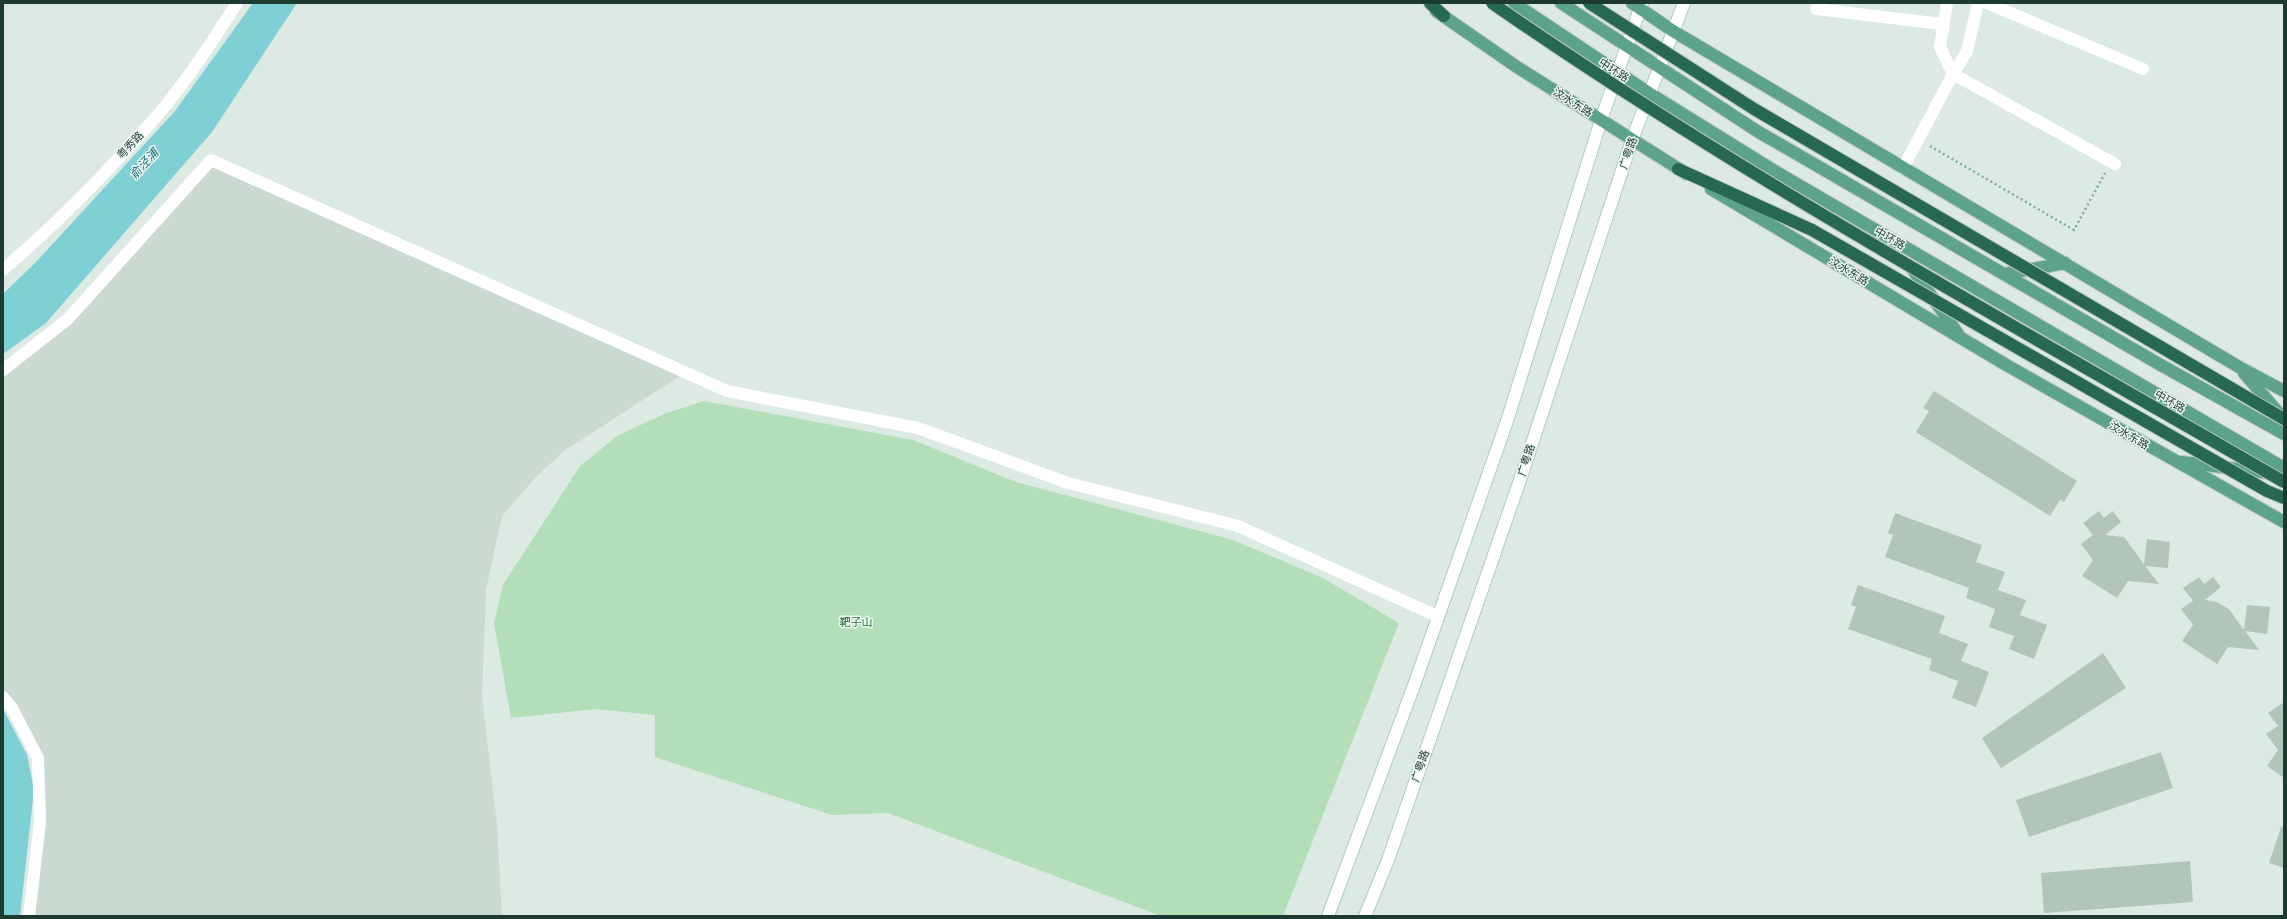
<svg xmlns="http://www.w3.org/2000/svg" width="2287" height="919" font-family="'Public Sans','Noto Sans SC',sans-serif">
<rect width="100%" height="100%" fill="#dceae3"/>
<path fill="#cadad1" d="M211 160 686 372 564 451 537 476 502 516 486 590 482 698 497 824 502 916H30L38 758 3 697V370L48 336Z"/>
<path fill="#b3deba" d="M704 401 913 440 1016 482 1233 540 1323 578 1399 623 1283 916H1161L888 813 832 815 655 757V715L596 709 511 718 494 623 503 585 580 466 617 436 664 414Z"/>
<g fill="#7fd0d5">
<path d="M253 3H297L212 132 46 323 3 354V294L36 262 175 111Z"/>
<path d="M3 709 27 755 34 790 20 916H3Z"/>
</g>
<g fill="#b2c5bb">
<path d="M1934 391 2077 481 2064 502 2060 500 2050 516 1916 432 1929 411 1923 408Z"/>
<path d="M2099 511 2104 518 2113 511 2121 522 2105 535 2124 537 2144 564 2147 539 2170 542 2168 568 2145 566 2159 584 2128 581 2117 598 2082 576 2093 560 2081 544 2093 535 2083 523Z"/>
<path d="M1895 513 1982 545 1976 562 2005 572 1998 590 2026 600 2020 615 2047 625 2034 659 2009 649 2014 636 1989 627 1995 609 1966 598 1969 588 1885 557 1893 535 1888 533Z"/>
<path d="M2199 577 2204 584 2213 577 2221 587 2205 600 2217 602 2229 609 2244 630 2247 605 2270 607 2267 634 2245 631 2259 650 2228 647 2217 664 2182 641 2193 625 2181 609 2193 601 2183 588Z"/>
<path d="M1858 585 1945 616 1939 633 1968 644 1961 661 1989 672 1976 707 1952 698 1958 681 1929 670 1932 659 1848 629 1856 607 1851 605Z"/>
<path d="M2103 653 2126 688 2001 768 1982 738Z"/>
<path d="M2284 702V778L2267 766 2278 750 2266 734 2278 726 2268 713Z"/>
<path d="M2161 752 2173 788 2029 837 2016 800Z"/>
<path d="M2281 827H2284V868L2269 863Z"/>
<path d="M2190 861 2193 902 2044 913 2041 873Z"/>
</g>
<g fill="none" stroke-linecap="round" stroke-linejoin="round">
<g stroke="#afcbbe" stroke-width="14">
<g id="secondary">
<path d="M1328 916 1416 680 1508 418 1601 120 1642 3"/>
<path d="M1365 916 1388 860 1521 477 1632 140 1684 3"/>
</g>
</g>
<g stroke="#bbc4c1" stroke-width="14">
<g id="primary">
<path d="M1514 3 1649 93 1778 173 2284 468"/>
<path d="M1561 3 1757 131 2159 364 2284 434"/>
<path d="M1632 3 1673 31 2239 367 2284 391"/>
<path d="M1436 11 1517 67 1687 174"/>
<path d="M1711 189 2008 366 2284 522"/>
<path d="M1911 267 1958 334"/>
<path d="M2005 274 2065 263"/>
<path d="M2244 373 2283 418"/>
<path d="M2182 462 2269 473"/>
</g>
</g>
<g stroke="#bbc4c1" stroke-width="14">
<g id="highway">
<path d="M1430 3 1444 16"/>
<path d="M1678 169 1812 230"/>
</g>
</g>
<path stroke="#7ab09a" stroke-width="2.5" stroke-dasharray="2 3" stroke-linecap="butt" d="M1930 146 2074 230 2105 173"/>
<g stroke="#fff" stroke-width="12">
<path d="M1947 3 1940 47 1953 74 2115 164"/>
<path d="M1987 3 2143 69"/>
<path d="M1816 9 1942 24"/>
<path d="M1903 168 1953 74 1967 51 1978 3"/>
<path d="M3 270C57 223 109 171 156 117 186 82 212 42 237 3"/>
<path d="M3 370 68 319 211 160 727 391 918 428 1068 483 1238 526 1437 616"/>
<path d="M3 697 12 708 38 758 40 822 29 916"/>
</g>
<use href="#secondary" stroke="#fff" stroke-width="12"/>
<use href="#primary" stroke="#5da38a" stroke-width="12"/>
<use href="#highway" stroke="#276855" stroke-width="12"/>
<g stroke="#bbc4c1" stroke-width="14" stroke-linecap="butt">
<g id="highway-bridge">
<path d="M1492 3C1745 179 2017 327 2284 482"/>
<path d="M1589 3 1754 109 2284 419"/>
<path d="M1812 230 2267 491 2284 498"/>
</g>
</g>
<use href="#highway-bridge" stroke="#276855" stroke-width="12"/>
</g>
<g text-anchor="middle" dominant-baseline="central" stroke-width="3" stroke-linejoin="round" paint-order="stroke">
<g font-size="11" fill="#1d3a30" stroke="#edf7f1">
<text transform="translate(1614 70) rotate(33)">中环路</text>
<text transform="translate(1573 102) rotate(32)">汶水东路</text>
<text transform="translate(130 145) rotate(-47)">粤秀路</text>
<text transform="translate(1628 153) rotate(-71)">广粤路</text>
<text transform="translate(1890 238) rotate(30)">中环路</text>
<text transform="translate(1849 271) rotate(31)">汶水东路</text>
<text transform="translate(2170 401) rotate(30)">中环路</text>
<text transform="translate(2129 435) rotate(30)">汶水东路</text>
<text transform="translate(1526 460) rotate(-72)">广粤路</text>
<text transform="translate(1420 766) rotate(-71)">广粤路</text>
</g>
<g font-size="11" fill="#25743c" stroke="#edf7f1">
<text x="856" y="622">靶子山</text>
</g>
<g font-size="12" font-style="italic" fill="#14727a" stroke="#edf7f1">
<text transform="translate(144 164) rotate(-47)">俞泾浦</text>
</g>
</g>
<rect width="2287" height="919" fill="none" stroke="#1d3a30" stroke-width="8"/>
</svg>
